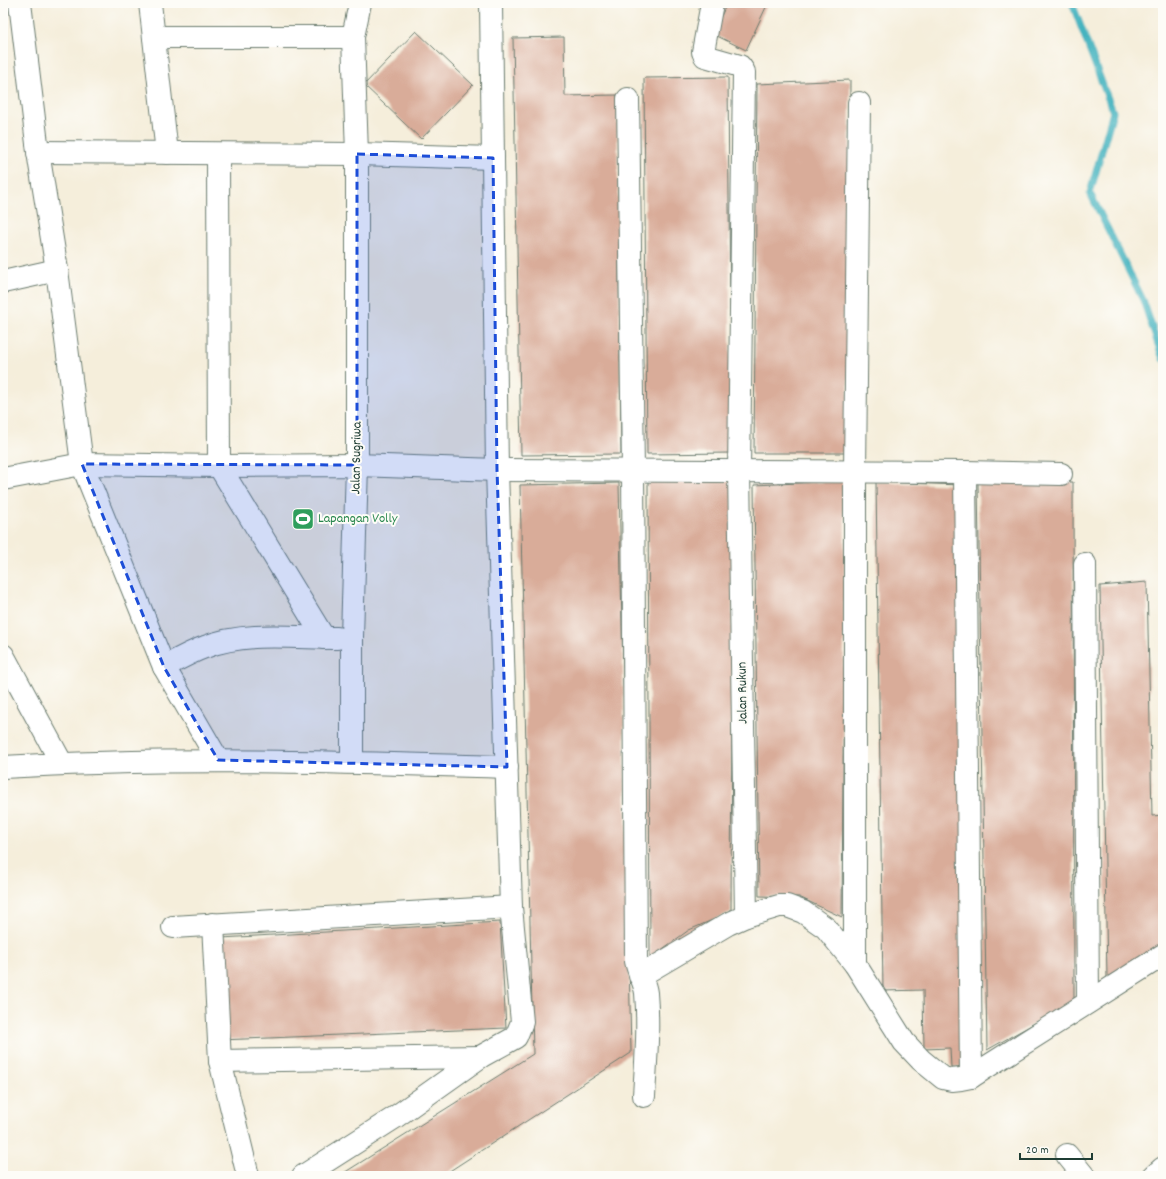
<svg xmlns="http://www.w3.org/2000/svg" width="1166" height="1179" font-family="Dekko,sans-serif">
<rect width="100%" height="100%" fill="#fdfcf7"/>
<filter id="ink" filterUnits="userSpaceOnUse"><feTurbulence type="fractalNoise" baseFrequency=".025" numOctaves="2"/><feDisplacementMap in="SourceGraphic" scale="8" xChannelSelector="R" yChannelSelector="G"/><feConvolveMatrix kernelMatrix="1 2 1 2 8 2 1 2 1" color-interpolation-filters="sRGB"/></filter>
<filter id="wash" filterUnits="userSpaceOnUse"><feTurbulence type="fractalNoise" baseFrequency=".012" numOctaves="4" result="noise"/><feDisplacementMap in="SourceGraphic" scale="16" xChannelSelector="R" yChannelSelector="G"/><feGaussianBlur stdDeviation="0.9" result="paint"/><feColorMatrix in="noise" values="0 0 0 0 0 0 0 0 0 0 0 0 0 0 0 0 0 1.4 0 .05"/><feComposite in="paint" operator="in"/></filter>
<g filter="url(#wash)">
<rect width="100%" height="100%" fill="#f5eedb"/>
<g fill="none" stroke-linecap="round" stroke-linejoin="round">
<path stroke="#44b3bf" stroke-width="7" d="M1072 3 1113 112 1090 193 1143 300 1163 359"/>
</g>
<g id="blocks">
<g fill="#d9ac99">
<path d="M727 3H768L746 50 713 34Z"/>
<path d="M416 31 473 85 421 139 364 85Z"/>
<path d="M564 37 565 96 617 95 621 454 521 455 513 38Z"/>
<path d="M728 77 731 453 647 454 644 78Z"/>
<path d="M850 80 848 453H754L757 84Z"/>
<path d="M648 480 733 481 731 912 689 930 650 958Z"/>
<path d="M845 481 842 917 799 897 759 896 754 485Z"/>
<path d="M876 482 961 485 968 1066 951 1067 950 1048 924 1049 923 990 883 991Z"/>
<path d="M1073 482 1074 1001 987 1050 978 483Z"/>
<path d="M619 483 631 1053 442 1176H339L533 1054 520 485Z"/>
<path d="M1147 582 1152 816 1163 815V944L1107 977 1100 586Z"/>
<path d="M500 922 506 1028 221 1040V938Z"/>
</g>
</g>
</g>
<g filter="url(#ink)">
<use href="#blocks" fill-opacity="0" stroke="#6a7b6e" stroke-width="1"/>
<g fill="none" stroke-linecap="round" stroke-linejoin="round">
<g stroke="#6a7b6e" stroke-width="24">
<g id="street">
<path d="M20 3 38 152 57 270 82 464 164 667 218 760"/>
<path d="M150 3 167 153"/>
<path d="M712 3 703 52 705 56 740 66 744 72 739 471 746 916"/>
<path d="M154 37H353L357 154V465L352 637V762"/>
<path d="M353 37 360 3"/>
<path d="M628 99 633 470 636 961C638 972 645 983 646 993 649 1027 646 1062 644 1096"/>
<path d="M38 152 357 154 493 158"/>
<path d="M218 154 219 466 324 638"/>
<path d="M3 282 57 270"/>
<path d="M965 472 1061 474"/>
<path d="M3 479 82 464 219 466 357 465 497 470 965 472 971 1077"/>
<path d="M1085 564 1088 1002"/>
<path d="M3 655 62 764"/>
<path d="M164 667C177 660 191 652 205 647 246 631 294 638 337 638"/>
<path d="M3 767C171 757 339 762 507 767"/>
<path d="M213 924 220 1061 248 1176"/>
<path d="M173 927 511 907"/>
<path d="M855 964V472L859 103"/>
<path d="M640 976 728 924 746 916 779 906H787L803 912 826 928 855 964 904 1042 921 1060 943 1078 952 1080 961 1079 971 1077 1163 955"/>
<path d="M220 1061 480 1057"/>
<path d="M1067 1155 1084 1176"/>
<path d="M303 1176 394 1118 480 1057 516 1037 522 1022 511 907 497 470 491 3"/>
<path d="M1154 1176 1163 1168"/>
</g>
</g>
<use href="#street" stroke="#fff" stroke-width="22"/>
</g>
</g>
<path fill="#1d4ed8" fill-opacity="0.2" stroke="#1d4ed8" stroke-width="3" stroke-dasharray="8 5" stroke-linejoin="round" d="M357 154 493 158 497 470 507 767 218 760 164 667 82 464 357 465Z"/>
<defs>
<g id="stadium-square" transform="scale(1.15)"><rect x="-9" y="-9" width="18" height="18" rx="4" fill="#2e9e5b" stroke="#fdfcf7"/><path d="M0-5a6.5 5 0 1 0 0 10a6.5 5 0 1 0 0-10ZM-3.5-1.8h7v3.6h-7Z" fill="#fff"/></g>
</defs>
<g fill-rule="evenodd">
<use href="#stadium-square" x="303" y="519"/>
</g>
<g text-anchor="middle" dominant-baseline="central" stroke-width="4" stroke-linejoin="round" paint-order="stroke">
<g font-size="14" fill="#1f3d34" stroke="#fdfcf7">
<text transform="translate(357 458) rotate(-89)">Jalan Sugriwa</text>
<text transform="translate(743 693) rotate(-91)">Jalan Rukun</text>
</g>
<g font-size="14" fill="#27864d" stroke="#fdfcf7" text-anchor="start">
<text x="318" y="519">Lapangan Volly</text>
</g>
</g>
<rect width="1166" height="1179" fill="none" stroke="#fdfcf7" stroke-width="16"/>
<path d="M1020 1153v6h72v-6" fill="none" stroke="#1f3d34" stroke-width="2"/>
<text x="1026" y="1153" font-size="12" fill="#1f3d34" stroke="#fdfcf7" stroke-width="3" paint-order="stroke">20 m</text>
</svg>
